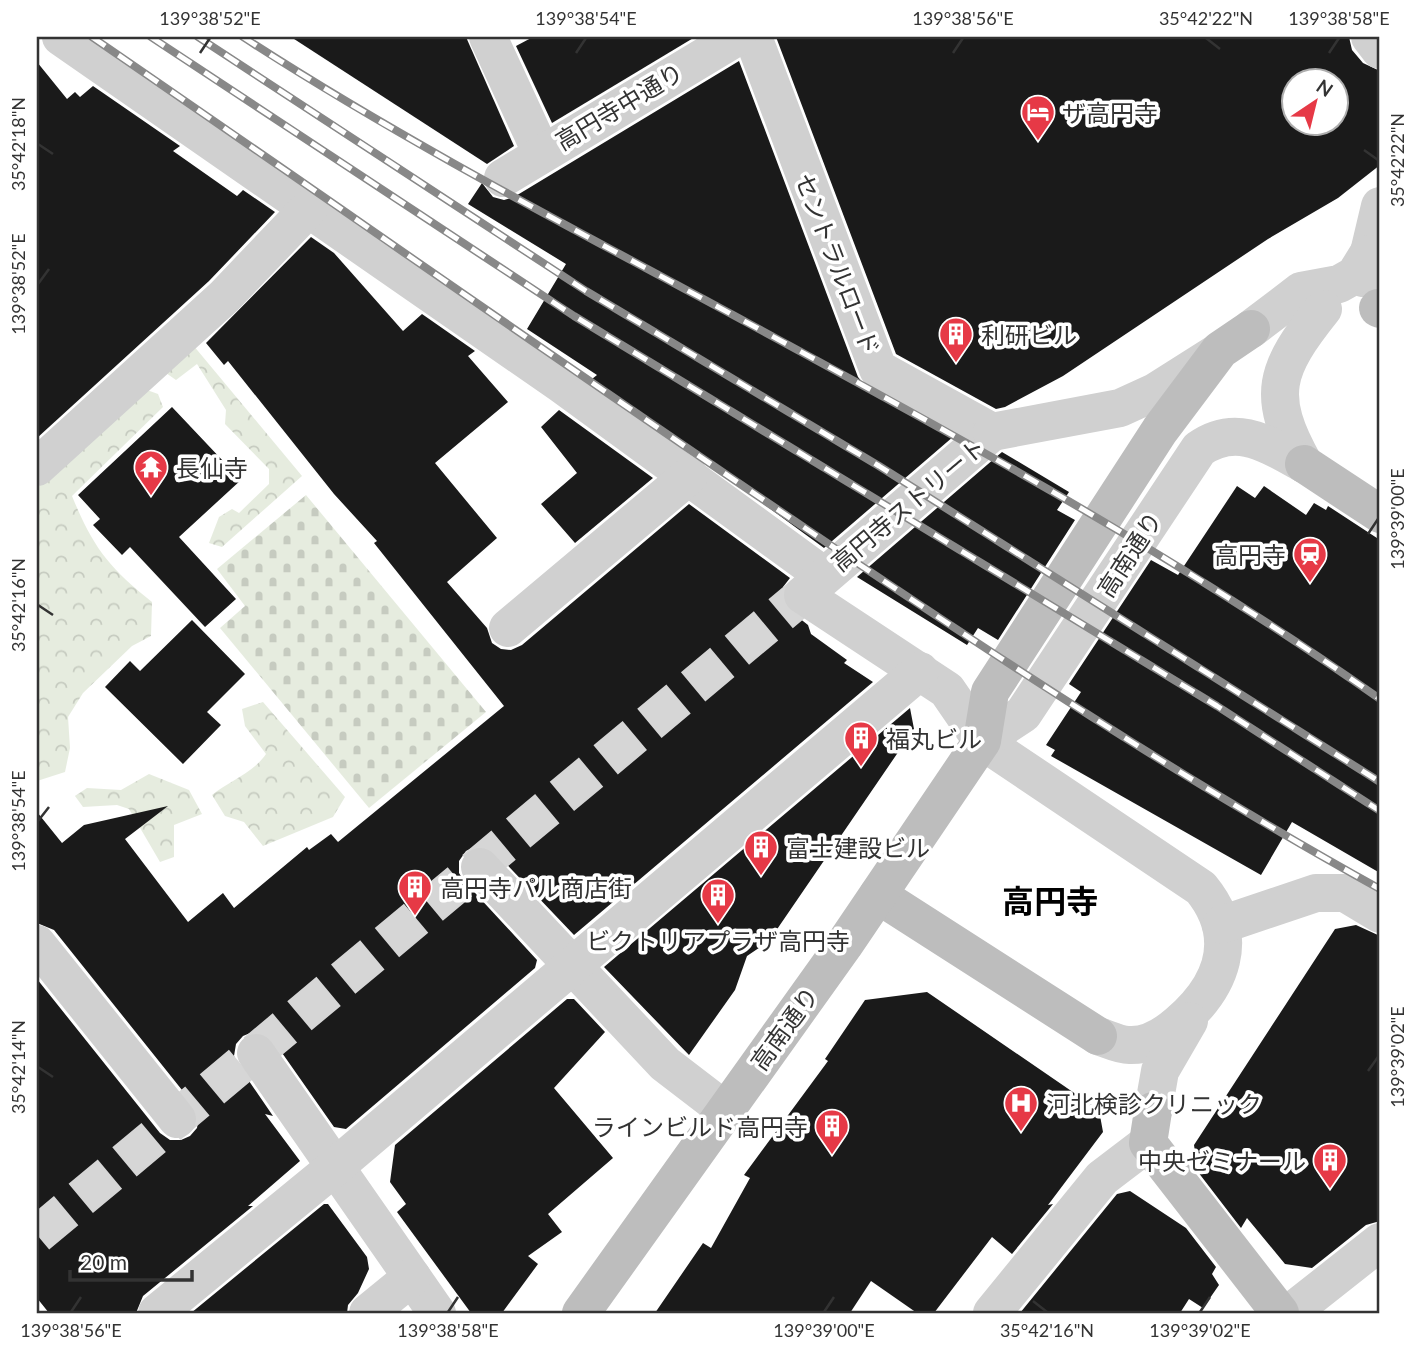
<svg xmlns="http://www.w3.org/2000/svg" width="1417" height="1350" font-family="Lato,'Noto Sans JP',sans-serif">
<defs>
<pattern id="forest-crowns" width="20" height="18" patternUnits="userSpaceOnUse" patternTransform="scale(1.75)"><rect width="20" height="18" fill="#e6ecdf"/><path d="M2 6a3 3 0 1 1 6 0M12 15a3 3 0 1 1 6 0" fill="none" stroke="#c6cbc0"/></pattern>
<pattern id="cemetery-stones" width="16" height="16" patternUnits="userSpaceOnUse" patternTransform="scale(1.75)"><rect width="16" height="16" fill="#e6ecdf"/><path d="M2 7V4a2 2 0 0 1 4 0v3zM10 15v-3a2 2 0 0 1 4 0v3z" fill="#c6cbc0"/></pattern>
</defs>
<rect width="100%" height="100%" fill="#fff"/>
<g fill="url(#forest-crowns)">
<path d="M193 345 302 476 222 547 209 543 219 517 232 509 239 513 269 484V469L225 424 226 410 197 364 176 380 166 373Z"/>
<path d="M147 390 158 394 163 407 72 496C93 547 108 567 152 602L151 636 132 646 83 693 68 717 70 748 65 772 37 781V488Z"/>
<path d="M263 702 345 797 333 817 263 846 244 822 225 816 212 795C231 780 253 773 266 754L245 726 242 709Z"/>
<path d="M149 774 189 790 202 814 174 825V857L160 862 129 809 117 805 83 807 75 796 87 788 121 790Z"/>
</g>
<path fill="url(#cemetery-stones)" d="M306 495 486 712 369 808 220 628 245 606 217 569Z"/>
<g fill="#1a1a1a" fill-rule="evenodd">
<path d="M291 37H466L514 146 487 164Z"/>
<path d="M533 37H695L552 123 516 46Z"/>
<path d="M776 37H1349L1352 50 1363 63 1380 71V165L1338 198 1268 239 1063 376 1005 407 996 409 896 354ZM1294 80H1336V122H1294Z"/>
<path d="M739 61 858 377 867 388 954 436 824 548 592 379 597 375 527 329 566 264 468 204 482 183 493 197 504 200 514 197Z"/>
<path d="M37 62 67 99 75 92 80 97 93 86 180 146 173 151 237 196 243 190 275 212 209 281 37 438Z"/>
<path d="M311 237 334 253 403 331 422 314 475 351 468 356 508 402 435 463 497 538 447 582 487 628 492 643 501 649 511 650 522 645 689 504 790 578 783 587 784 606 808 625 811 634 847 660 844 663 873 682 574 935 495 852 487 846H476L466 851 459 861V873L464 881 537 960 535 968 346 1129 334 1127 273 1040 265 1033 255 1031 243 1036 236 1044 234 1056 238 1065 273 1116 265 1114 300 1161 248 1206H253L143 1296 136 1313H49L37 1298V979L160 1133 170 1140H181L190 1136 197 1128 199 1116 194 1105 54 930 37 923V812L62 843 84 825 168 806 125 839 188 922 223 893 234 908 307 847 309 850 331 834 338 842 504 706 374 543 377 541 334 494 228 361 224 365 206 343Z"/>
<path d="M172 407 241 480 179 537 236 599 205 627 130 547 122 555 93 525 100 519 78 495Z"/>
<path d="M559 410 653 478 575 543 541 504 577 473 541 427Z"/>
<path d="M1002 452 1069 492 1057 510 1075 520 998 640 978 628 967 645 857 577Z"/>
<path d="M1237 486 1255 498 1264 486 1306 515 1314 503 1326 510 1328 506 1380 540V873L1292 822 1261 875 1051 756 1055 750 1046 745 1081 692 1069 684 1151 560 1178 575Z"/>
<path d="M192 620 245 674 207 712 221 725 183 764 105 687 130 661 140 671Z"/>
<path d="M910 708 914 729 769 941 747 956 735 990 689 1055 604 967Z"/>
<path d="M1356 925 1380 936V1221L1366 1225 1312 1268 1285 1264 1247 1218 1241 1228 1198 1172 1194 1145 1335 929Z"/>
<path d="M927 992 1099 1110 1103 1132 1048 1205 1053 1204 1012 1254 992 1237 934 1313H917L871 1281 850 1313H655L703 1243 711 1248 750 1178 744 1175 828 1061 825 1059 865 1000Z"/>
<path d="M567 999H574L605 1032 554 1088 613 1158 548 1214 562 1232 528 1256 538 1264 502 1313H471L397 1212 406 1204 390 1182 395 1145Z"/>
<path d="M1130 1191 1186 1228 1216 1267 1212 1274 1219 1285 1203 1308 1189 1299 1180 1313H1020L1117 1194Z"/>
<path d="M324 1204H328L367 1257 369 1269 358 1293 348 1305 347 1313H191Z"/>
</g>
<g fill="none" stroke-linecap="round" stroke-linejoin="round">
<path stroke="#d6d6d6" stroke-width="38" stroke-dasharray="38 19" stroke-linecap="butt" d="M37 1235 803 595"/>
<g stroke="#d0d0d0" stroke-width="38">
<path d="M61 37 561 384 823 575"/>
<path d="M488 37 541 152"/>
<path d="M753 37 878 369 992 432"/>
<path d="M1370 37 1380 50"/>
<path d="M503 178 737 37"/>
<path d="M1363 278 1380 206"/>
<path d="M1251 329 1301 291 1339 284 1355 275 1368 254"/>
<path d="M992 432 803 595 947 690 982 741 1201 888C1242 938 1221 987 1178 1024 1164 1036 1148 1046 1129 1045 1119 1045 1108 1039 1098 1036"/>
<path d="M992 432 1120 408 1155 392 1215 354"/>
<path d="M1304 464C1265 395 1275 369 1323 309"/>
<path d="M37 467 224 297 309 208"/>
<path d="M508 628 689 476"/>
<path d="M982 741 1023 714 1199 449C1237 422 1269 445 1304 464"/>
<path d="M480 867 665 1064 725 1110"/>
<path d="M1221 925 1316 893H1345L1380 914"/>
<path d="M37 944 177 1119"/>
<path d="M256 1053 437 1313"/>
<path d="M1153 1111 1160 1071 1189 1021"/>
<path d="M157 1313 335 1167 920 671"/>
<path d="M368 1313 412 1277"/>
<path d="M992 1313 1102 1178 1148 1143"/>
<path d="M1290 1313 1380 1242"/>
</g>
<g stroke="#bdbdbd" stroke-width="38">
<path d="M1378 308 1380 309"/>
<path d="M1304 464 1380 514"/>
<path d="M878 895 1098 1036"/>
<path d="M1153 1111 1148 1143 1280 1313"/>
<path d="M581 1313 844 945 982 741 990 692 1160 430 1220 350 1251 329"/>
</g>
<g stroke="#888" stroke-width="8">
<g id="rail">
<path d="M92 37C331 201 568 368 808 530 995 656 1183 780 1380 889"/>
<path d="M151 37 574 316 1217 706 1380 811"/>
<path d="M198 37 586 291 879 466 1380 782"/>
<path d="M243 37C380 126 524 203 668 280 911 411 1154 540 1380 699"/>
</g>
</g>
<use href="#rail" stroke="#fff" stroke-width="5" stroke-dasharray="16" stroke-linecap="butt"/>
</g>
<path fill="none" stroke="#333" stroke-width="2.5" d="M1206 38 1220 49M200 53 210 38M576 53 586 38M953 53 963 38M1329 53 1339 38M38 144 53 154M1364 150 1378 160M38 284 49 269M1368 534 1378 519M38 605 53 615M38 821 49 807M38 1067 53 1077M1368 1071 1378 1057M1033 1301 1047 1312M71 1312 81 1297M448 1312 458 1297M824 1312 834 1297M1200 1312 1210 1297"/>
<defs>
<g id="hotel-pin" transform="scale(1.75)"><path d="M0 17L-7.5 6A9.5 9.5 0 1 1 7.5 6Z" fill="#e63946" stroke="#fff"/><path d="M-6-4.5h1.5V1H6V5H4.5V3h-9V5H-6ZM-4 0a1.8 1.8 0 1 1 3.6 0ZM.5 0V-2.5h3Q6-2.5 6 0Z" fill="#fff"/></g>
<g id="building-pin" transform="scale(1.75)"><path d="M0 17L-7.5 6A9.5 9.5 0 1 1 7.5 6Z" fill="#e63946" stroke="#fff"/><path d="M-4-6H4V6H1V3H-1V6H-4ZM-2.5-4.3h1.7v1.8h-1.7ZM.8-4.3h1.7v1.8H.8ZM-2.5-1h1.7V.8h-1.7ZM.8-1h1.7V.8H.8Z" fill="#fff"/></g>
<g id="temple-pin" transform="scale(1.75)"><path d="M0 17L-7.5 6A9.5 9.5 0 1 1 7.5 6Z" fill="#e63946" stroke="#fff"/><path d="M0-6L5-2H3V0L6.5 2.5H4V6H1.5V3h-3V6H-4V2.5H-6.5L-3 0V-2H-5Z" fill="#fff"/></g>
<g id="station-pin" transform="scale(1.75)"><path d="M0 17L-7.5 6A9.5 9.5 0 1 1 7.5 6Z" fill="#e63946" stroke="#fff"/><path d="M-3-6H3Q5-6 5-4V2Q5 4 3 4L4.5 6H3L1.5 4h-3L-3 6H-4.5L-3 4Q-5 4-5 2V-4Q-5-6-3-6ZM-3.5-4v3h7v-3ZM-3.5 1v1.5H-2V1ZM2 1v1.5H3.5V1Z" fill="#fff"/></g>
<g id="hospital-pin" transform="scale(1.75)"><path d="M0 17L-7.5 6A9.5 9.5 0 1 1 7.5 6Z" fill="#e63946" stroke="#fff"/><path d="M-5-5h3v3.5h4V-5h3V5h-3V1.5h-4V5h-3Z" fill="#fff"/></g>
</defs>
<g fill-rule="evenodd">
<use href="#hotel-pin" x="1038" y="112"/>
<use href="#building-pin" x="956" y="334"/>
<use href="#temple-pin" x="151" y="467"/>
<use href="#station-pin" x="1310" y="554"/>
<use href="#building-pin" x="861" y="738"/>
<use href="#building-pin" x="761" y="847"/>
<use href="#building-pin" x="415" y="887"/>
<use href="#building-pin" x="718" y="895"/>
<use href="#hospital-pin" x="1021" y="1103"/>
<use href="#building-pin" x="832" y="1126"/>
<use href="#building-pin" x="1330" y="1160"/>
</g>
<g text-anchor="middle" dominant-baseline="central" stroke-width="7" stroke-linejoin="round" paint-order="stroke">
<g font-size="24" fill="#333" stroke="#fff">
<text transform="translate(619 106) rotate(-31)">高円寺中通り</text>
<text transform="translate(838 264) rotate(69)">セントラルロード</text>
<text transform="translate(908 504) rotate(-40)">高円寺ストリート</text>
<text transform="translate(1129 554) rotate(-57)">高南通り</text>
<text transform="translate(784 1028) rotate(-54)">高南通り</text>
</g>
<g font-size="24" fill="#333" stroke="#fff" text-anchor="start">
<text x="1062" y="112">ザ高円寺</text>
<text x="981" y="334">利研ビル</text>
<text x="176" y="467">長仙寺</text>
<text x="1286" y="554" text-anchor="end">高円寺</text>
<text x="886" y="738">福丸ビル</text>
<text x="786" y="847">富士建設ビル</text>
<text x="440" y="887">高円寺パル商店街</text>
<text x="718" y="940" text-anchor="middle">ビクトリアプラザ高円寺</text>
<text x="1046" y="1103">河北検診クリニック</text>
<text x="808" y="1126" text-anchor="end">ラインビルド高円寺</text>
<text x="1306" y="1160" text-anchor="end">中央ゼミナール</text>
</g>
<g font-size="32" font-weight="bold" fill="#000" stroke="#fff">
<text x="1050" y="900">高円寺</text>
</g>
</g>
<rect width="1417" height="1350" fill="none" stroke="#ffffff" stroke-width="77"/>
<g transform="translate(1315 102) rotate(35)"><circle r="33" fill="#ffffff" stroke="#adadad" stroke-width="2"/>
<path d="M0-5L12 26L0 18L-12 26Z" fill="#e63946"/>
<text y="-10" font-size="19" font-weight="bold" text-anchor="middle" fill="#333333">N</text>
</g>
<path d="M70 1270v10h122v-10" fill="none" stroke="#333333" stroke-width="3.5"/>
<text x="80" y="1270" font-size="21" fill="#333333" stroke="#ffffff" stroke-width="5" paint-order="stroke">20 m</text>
<rect x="38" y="38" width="1340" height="1274" fill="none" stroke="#333" stroke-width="2.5"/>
<g font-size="18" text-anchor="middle" fill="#333">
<text x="210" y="25">139°38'52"E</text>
<text x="586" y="25">139°38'54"E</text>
<text x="963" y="25">139°38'56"E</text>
<text x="1206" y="25">35°42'22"N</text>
<text x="1339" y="25">139°38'58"E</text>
<text transform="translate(19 144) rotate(-90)" y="6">35°42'18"N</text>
<text transform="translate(1398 160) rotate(-90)" y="6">35°42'22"N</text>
<text transform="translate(19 284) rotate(-90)" y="6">139°38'52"E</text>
<text transform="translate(1398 519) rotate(-90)" y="6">139°39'00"E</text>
<text transform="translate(19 605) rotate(-90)" y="6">35°42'16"N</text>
<text transform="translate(19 821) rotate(-90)" y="6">139°38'54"E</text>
<text transform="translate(1398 1057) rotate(-90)" y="6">139°39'02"E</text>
<text transform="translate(19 1067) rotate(-90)" y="6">35°42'14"N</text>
<text x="71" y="1337">139°38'56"E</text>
<text x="448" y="1337">139°38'58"E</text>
<text x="824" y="1337">139°39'00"E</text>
<text x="1047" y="1337">35°42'16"N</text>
<text x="1200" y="1337">139°39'02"E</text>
</g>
</svg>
